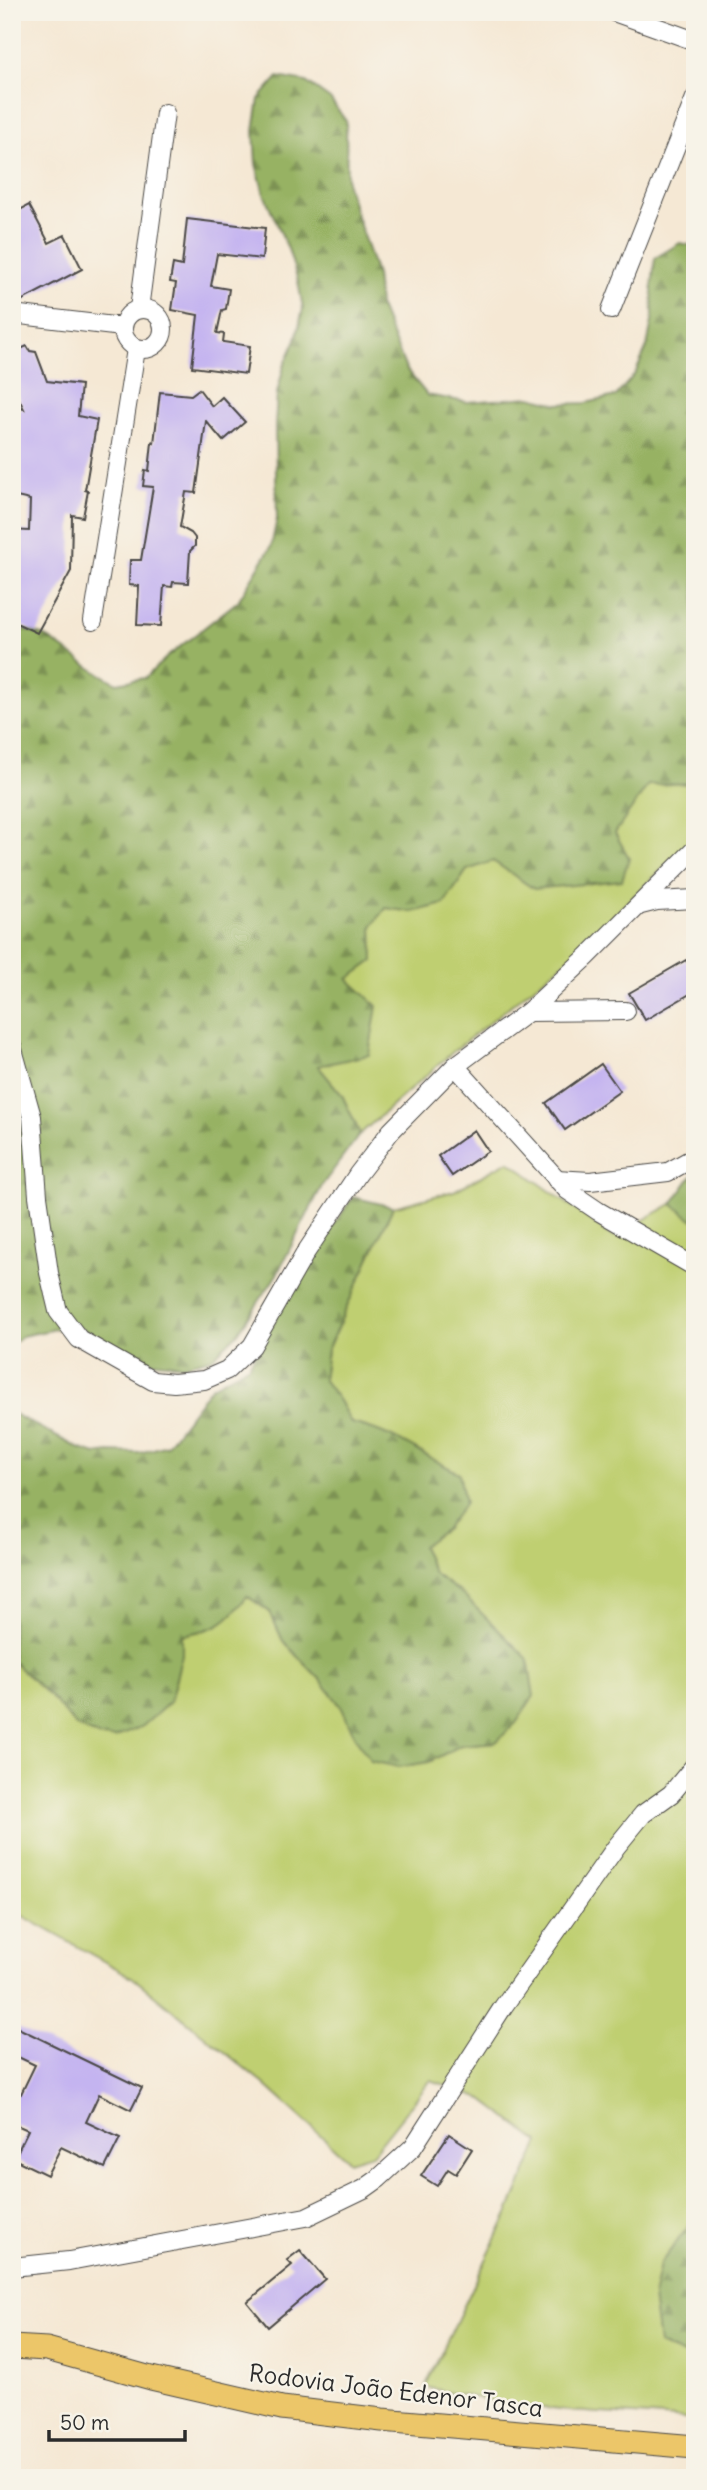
<svg xmlns="http://www.w3.org/2000/svg" width="707" height="2490" font-family="Delius,sans-serif">
<defs>
<pattern id="forest-firs" width="22" height="20" patternUnits="userSpaceOnUse" patternTransform="scale(1.75)"><rect width="22" height="20" fill="#97b263"/><path d="M5 1l3.5 6h-7zM16 11l3.5 6h-7z" fill="#7b9152"/></pattern>
</defs>
<rect width="100%" height="100%" fill="#f7f3e8"/>
<filter id="ink" filterUnits="userSpaceOnUse"><feTurbulence type="fractalNoise" baseFrequency=".0143" numOctaves="2"/><feDisplacementMap in="SourceGraphic" scale="14" xChannelSelector="R" yChannelSelector="G"/><feConvolveMatrix kernelMatrix="1 2 1 2 8 2 1 2 1" color-interpolation-filters="sRGB"/></filter>
<filter id="wash" filterUnits="userSpaceOnUse"><feTurbulence type="fractalNoise" baseFrequency=".00686" numOctaves="4" result="noise"/><feDisplacementMap in="SourceGraphic" scale="28" xChannelSelector="R" yChannelSelector="G"/><feGaussianBlur stdDeviation="1.57" result="paint"/><feColorMatrix in="noise" values="0 0 0 0 0 0 0 0 0 0 0 0 0 0 0 0 0 1.4 0 .05"/><feComposite in="paint" operator="in"/></filter>
<g filter="url(#wash)">
<rect width="100%" height="100%" fill="#f5e8d4"/>
<g fill="#bfcf71" stroke="#757d4e" stroke-width="2">
<path d="M695 783V838L566 961 454 1051 360 1134 342 1095 317 1066 348 979 373 961 372 926 386 908 412 912 444 904 467 870 493 861 534 889 629 858 614 833 648 785Z"/>
<path d="M509 1161 613 1237 672 1204 695 1221V2218L660 2264 659 2344 695 2360V2420C650 2415 604 2414 559 2410 514 2405 469 2397 425 2387L509 2212 539 2142 479 2097 431 2080 372 2154 349 2161 263 2083 132 1977 12 1910V1661L51 1697 76 1726 170 1702 182 1654V1635C216 1629 226 1625 247 1596L270 1612 283 1641 321 1680 342 1708 355 1737 429 1762 461 1745 496 1742 461 1593 434 1574 421 1545 446 1529 459 1473C419 1454 396 1433 351 1423L339 1401 323 1379 327 1350 393 1207 454 1191Z"/>
</g>
<g fill="url(#forest-firs)" stroke="#616e47" stroke-width="2">
<path d="M278 77 306 82 330 99 346 121 347 185 376 275 379 305 406 369 427 395 467 402 531 397 557 404 586 403 616 396 635 374 647 347 653 316 652 287 655 258 680 243 695 246V783L648 785 615 833 629 858 622 880 534 889 493 861 467 870 444 904 412 912 386 908 372 926 373 961 348 979 377 1006 369 1055 318 1066 342 1095 360 1134 323 1184 276 1276 237 1334 212 1358 183 1365 139 1360 103 1339 74 1325 22 1336 12 1344V629L16 627 45 636 92 669 117 683 145 678 167 657 238 601 271 547 277 519 275 426 277 393 284 366 296 339 303 309 298 281 288 249 264 194 256 164 254 131 259 99Z"/>
<path d="M695 1175V1221L672 1204 691 1177Z"/>
<path d="M353 1197 393 1207 327 1350 323 1379 339 1401 351 1423C396 1433 419 1454 459 1473L465 1503 446 1529 422 1546 434 1574 461 1593 528 1659 534 1696 516 1723 496 1742 461 1745 429 1762 399 1767 371 1761 355 1737 342 1708 321 1680 283 1641 270 1612 247 1596C226 1625 216 1629 182 1635V1654L170 1702 143 1726 115 1738 100 1737 76 1726 51 1697 12 1661V1413L78 1448 96 1454 109 1452 140 1453 167 1445 211 1387 249 1365 296 1281Z"/>
<path d="M695 2218V2360L659 2344 653 2297 660 2264Z"/>
</g>
<g id="blocks">
<g fill="#c4b4f0">
<path d="M29 205 49 243 65 235 82 269 21 301 12 284 19 273 12 261V214Z"/>
<path d="M187 219 265 228 262 259 217 254 211 286 229 289 226 309 222 310 217 333 224 334 223 342 250 346 246 374 192 367 198 315 172 310 176 283 170 282 173 264 182 266Z"/>
<path d="M27 346 30 351 36 352 47 381 81 385 78 416 97 420 85 490 88 491 83 517 72 515 71 571 37 633 12 621V530L29 531 30 500 12 496V449L16 427 12 426V406L24 409 12 385V353Z"/>
<path d="M199 389 212 406 222 397 245 422 223 441 206 421 196 493 186 492 180 527 191 533 195 538V546L190 551 188 583 173 582 172 587 164 586 161 626 137 625 139 586 129 585 130 560H141L153 487 143 486 145 470 149 471 152 442 154 443 160 392 191 395Z"/>
<path d="M686 960 695 974V991L645 1020 629 993Z"/>
<path d="M601 1064 620 1091 565 1130 546 1103Z"/>
<path d="M474 1130 488 1151 452 1176 438 1156Z"/>
<path d="M12 2025 142 2088 131 2110 99 2094 86 2122 120 2138 105 2168 61 2147 47 2175 14 2159 28 2130 12 2123V2090L21 2094 35 2065 12 2054Z"/>
<path d="M449 2134 472 2149 456 2174 448 2169 437 2186 421 2176Z"/>
<path d="M300 2250 325 2279 268 2327 247 2302 292 2265 287 2260Z"/>
</g>
</g>
</g>
<g filter="url(#ink)">
<use href="#blocks" fill-opacity="0" stroke="#494744" stroke-width="2"/>
<g fill="none" stroke-linecap="round" stroke-linejoin="round">
<g stroke="#494744" stroke-width="20">
<g id="minor">
<path d="M614 12 695 41"/>
<circle cx="143" cy="329" r="20"/>
<path d="M139 309 165 113"/>
<path d="M611 310 695 98"/>
<path d="M12 314 122 327"/>
<path d="M93 621 136 349"/>
<path d="M641 905 657 901 695 899"/>
<path d="M528 1012 626 1011"/>
<path d="M12 1046 32 1117 38 1196 49 1273 58 1311 79 1339 153 1381 174 1383 204 1380 227 1370 252 1346 306 1252 358 1174 391 1131 455 1066 528 1012 587 957 695 849"/>
<path d="M455 1066 567 1190 598 1211 695 1267"/>
<path d="M556 1179 590 1181 668 1172 695 1157"/>
<path d="M12 2267 69 2261 306 2217 364 2189 378 2179 413 2147 503 2007 616 1847 643 1814 671 1794 695 1765"/>
</g>
</g>
<g stroke="#494744" stroke-width="25">
<path id="major" d="M12 2347 47 2349 151 2378 282 2408 382 2420 695 2447"/>
</g>
<use href="#minor" stroke="#fff" stroke-width="18"/>
<use href="#major" stroke="#ecc669" stroke-width="23"/>
</g>
</g>
<g text-anchor="middle" dominant-baseline="central" stroke-width="5" stroke-linejoin="round" paint-order="stroke">
<g font-size="24" fill="#2b2b2b" stroke="#f7f3e8">
<text transform="translate(396 2390) rotate(7)">Rodovia João Edenor Tasca</text>
</g>
</g>
<rect width="707" height="2490" fill="none" stroke="#f7f3e8" stroke-width="42"/>
<path d="M49 2430v10h136v-10" fill="none" stroke="#2b2b2b" stroke-width="3.5"/>
<text x="60" y="2430" font-size="21" fill="#2b2b2b" stroke="#f7f3e8" stroke-width="5" paint-order="stroke">50 m</text>
</svg>
